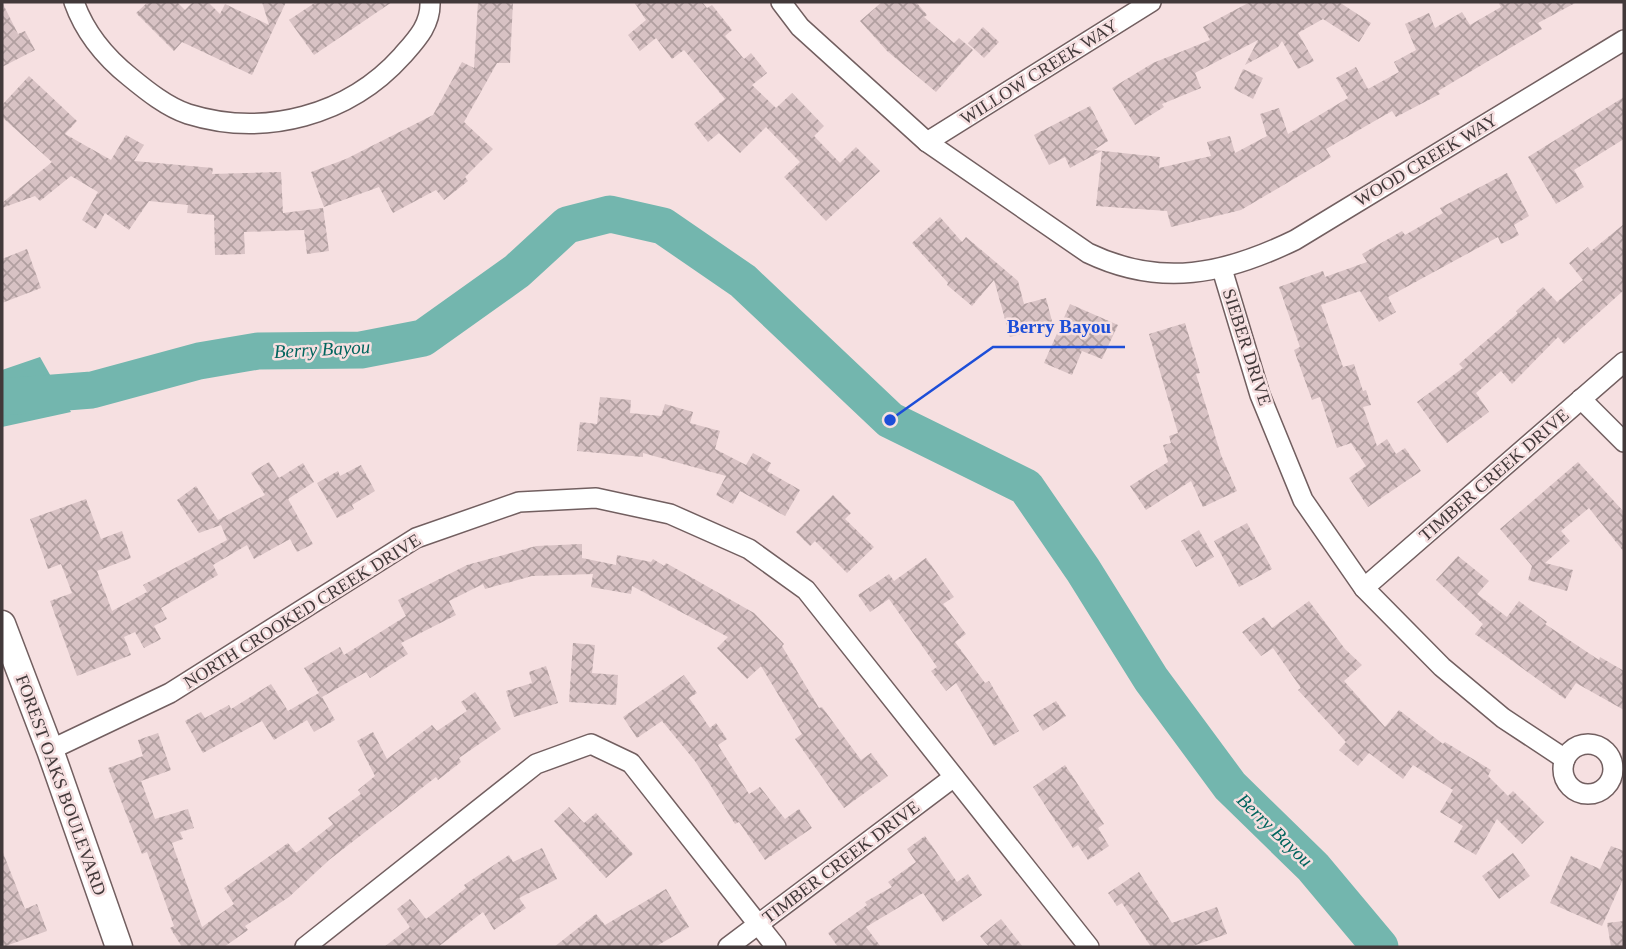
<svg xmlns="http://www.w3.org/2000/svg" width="1626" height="949" font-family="'Times New Roman',serif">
<defs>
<pattern id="building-cross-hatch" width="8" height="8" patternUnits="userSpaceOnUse" patternTransform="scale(1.75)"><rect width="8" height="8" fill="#d8c2c4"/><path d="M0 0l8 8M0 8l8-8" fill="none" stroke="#b19fa0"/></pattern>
</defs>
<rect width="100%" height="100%" fill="#f6e0e1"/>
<path fill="#73b6ae" d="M40 357 71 412 2 427V370Z"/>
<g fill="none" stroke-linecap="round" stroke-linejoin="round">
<path stroke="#73b6ae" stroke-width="37" d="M2 397 92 390 199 361 258 351 361 350 423 338 517 271 567 225 610 214 663 226 743 281 890 420 1026 487 1083 570 1151 679 1230 786 1313 867 1380 947"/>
</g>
<g fill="url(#building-cross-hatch)">
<path d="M2 2 18 34 25 31 35 50 2 67Z"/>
<path d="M148 2H177L185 10 193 2H208L220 14 225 4 269 25 262 2H286L252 75 182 42 174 51 136 13Z"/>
<path d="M316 2H392L314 55 289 20Z"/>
<path d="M478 2H513L510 63H497L464 122 493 149 465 177 468 181 444 200 436 190 393 213 379 187 324 207 311 172 346 159 433 115 462 62 474 68Z"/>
<path d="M634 2H702L707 8 712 5 732 30 725 36 744 59 751 53 767 73 752 85 776 108 792 93 824 126 814 136 840 163 856 147 880 171 826 221 784 177 800 162 766 127 740 153 719 133 708 142 694 124 725 99 684 50 672 59 656 38 640 51 628 35 646 20Z"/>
<path d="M882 2H916L927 15 924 17 954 43 959 38 973 50 936 92 887 51 860 21Z"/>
<path d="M1250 2H1339L1371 23 1359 42 1323 19 1298 33 1314 61 1298 69 1282 41 1278 47 1245 65 1258 40 1195 73 1201 88 1162 104 1164 107 1135 125 1112 88 1153 63 1210 40 1203 27Z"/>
<path d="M1498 2H1577L1538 23 1542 29 1438 91 1440 94 1396 117 1392 111 1326 149 1331 157 1241 210 1171 227 1167 211 1096 206 1102 151 1070 168 1065 157 1049 165 1034 135 1090 106 1108 141 1094 150 1160 157 1159 168 1211 156 1207 142 1230 136 1235 153 1267 136 1260 114 1279 108 1288 134 1348 98 1336 78 1356 67 1368 89 1399 72 1394 62 1416 50 1405 24 1429 13 1435 28 1462 12 1470 25 1501 7Z"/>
<path d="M983 27 999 42 984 58 968 43Z"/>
<path d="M1243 69 1263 78 1253 99 1234 89Z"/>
<path d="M29 76 77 121 65 134 111 160 126 135 144 145 134 161 213 168 212 174 281 172 283 213 323 208 329 251 307 254 304 230 244 232 245 254 215 255 214 215 187 213 188 205 149 201 129 230 105 213 96 229 82 220 98 192 71 176 40 201 35 196 2 208V203L52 162 2 117V105Z"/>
<path d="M1624 97V139L1574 170 1584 187 1556 204 1528 157Z"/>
<path d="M1507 173 1529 216 1514 225 1519 235 1501 244 1498 237 1388 297 1396 312 1379 322 1360 291 1321 305 1343 367 1354 364 1363 391 1366 390 1371 405 1363 407 1377 446 1387 439 1396 454 1405 448 1421 471 1368 507 1349 478 1366 466 1351 443 1337 448 1320 397 1312 400 1294 350 1300 347 1279 287 1323 271 1325 277 1367 262 1362 254 1402 231 1405 235 1443 213 1440 208Z"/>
<path d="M940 217 962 242 966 237 1018 281 1024 304 1046 298 1053 325 1010 337 994 280 972 306 947 285 948 283 912 243Z"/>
<path d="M1624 224V290L1564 344 1558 337 1512 384 1501 371 1476 393 1489 412 1447 443 1417 402 1463 368 1459 364 1518 313 1516 311 1543 287 1557 302 1583 280 1569 263 1588 247 1591 251Z"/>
<path d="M27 249 41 288 2 303V259Z"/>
<path d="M1070 304 1118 325 1102 359 1082 351 1072 375 1044 363Z"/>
<path d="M1185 323 1200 373 1196 374 1221 455 1237 491 1203 507 1191 481 1146 510 1130 486 1168 462 1163 445 1171 443 1169 436 1178 433 1149 334Z"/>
<path d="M600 397 631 400 630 413 661 416 665 404 693 412 690 423 720 431 715 449 746 465 753 453 771 463 767 471 800 490 785 516 740 491 733 504 716 495 726 476 643 453V457L577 451 580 422 597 424Z"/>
<path d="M269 462 279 478 303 463 314 482 288 499 313 544 297 552 290 539 254 559 247 545 213 565 218 575 161 608 167 619 154 626 161 639 144 648 135 632 124 637 131 655 77 676 50 601 72 593 61 564 48 569 30 519 86 499 101 539 122 531 131 558 97 571 112 611 147 592 143 585 227 540 221 525 199 533 177 500 196 486 218 520 265 495 251 473Z"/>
<path d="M1578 462 1624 512V552L1589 508 1561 531 1570 541 1545 563 1573 570 1567 591 1528 580 1532 566 1500 529Z"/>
<path d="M361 465 375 491 352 505 354 509 337 518 317 483 338 471 340 476Z"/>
<path d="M833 495 851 513 845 519 874 547 847 573 815 541 810 546 796 532Z"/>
<path d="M1247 523 1272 569 1239 587 1214 541Z"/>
<path d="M1199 530 1214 557 1196 567 1181 541Z"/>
<path d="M582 544V558L616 565 617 555 651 562 653 559 664 566 666 563 754 613 784 644 782 646 819 708 822 707 861 760 871 753 888 776 844 808 795 739 802 734 761 666 747 679 717 648 728 637 632 586 631 594 591 587 593 574 532 576 485 589 483 584 449 601 456 615 401 643 408 654 370 678 366 672 322 697 335 720 314 732 307 720 274 740 262 721 203 753 185 721 201 712 205 718 229 705 231 709 271 684 288 711 319 693 304 668 340 647 344 655 406 616 398 600 467 565 536 546Z"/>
<path d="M1458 556 1489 581 1477 594 1507 617 1519 601 1547 622 1545 624 1599 660 1600 657 1624 671V710L1576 683 1565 699 1475 634 1483 624 1436 580Z"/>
<path d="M926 558 954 597 943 604 966 634 955 642 985 683 989 681 1019 731 994 746 956 683 946 691 931 671 937 667 889 599 870 612 858 595 889 574 894 581Z"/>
<path d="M1309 601 1345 649 1362 665 1344 681 1385 727 1399 710 1443 744 1445 742 1491 770 1488 776 1508 796 1513 791 1544 822 1522 844 1497 819 1476 855 1454 842 1463 826 1440 812 1453 790 1413 765 1403 779 1369 753 1358 766 1339 750 1346 742 1298 690 1301 688 1273 648 1261 656 1242 632 1264 617 1272 628Z"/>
<path d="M573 643 595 645 592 673 618 675 616 705 569 702Z"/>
<path d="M546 666 558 703 514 717 506 691 532 683 529 672Z"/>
<path d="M684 675 697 693 689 698 710 728 716 723 727 739 718 745 749 794 760 787 785 819 799 809 812 828 765 860 739 822 735 824 695 761 662 721 637 738 623 717Z"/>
<path d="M475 692 501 729 459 758 461 762 438 780 436 777 329 860 289 897 245 926 248 930 224 947H182L170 928 174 926 147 852 142 854 108 768 143 756 138 740 158 733 171 770 141 781 155 819 188 809 194 828 180 832 183 839 172 843 202 927 234 904 224 888 288 843 296 853 333 824 328 818 361 794 358 790 375 776 357 741 373 732 387 759 432 725 437 731 467 711 461 702Z"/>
<path d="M1056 701 1066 716 1043 731 1033 715Z"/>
<path d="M1065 765 1104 824 1098 828 1109 846 1088 860 1078 845 1073 848 1033 787Z"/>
<path d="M569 807 584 823 596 813 633 854 606 878 554 821Z"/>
<path d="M925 836 957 882 968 874 982 895 943 922 923 893 866 927 881 947H838L828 933 867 905 865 902 892 887 888 882 916 862 907 849Z"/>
<path d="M1611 846 1624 851V877L1602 926 1550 903 1571 856 1600 869Z"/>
<path d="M542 848 557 879 519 898 526 908 494 930 483 912 438 947H384L410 927 397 909 410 899 426 919 466 888 464 885 509 855 513 862Z"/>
<path d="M2 850 25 909 37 904 47 931 3 947Z"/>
<path d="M1513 853 1530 876 1499 899 1482 876Z"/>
<path d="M1139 872 1172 923 1217 907 1227 934 1190 947H1151L1122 903 1117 906 1108 893Z"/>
<path d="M666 889 689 927 655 947H554L596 914 605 925Z"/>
<path d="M1001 919 1023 947H989L980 936Z"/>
<path d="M1624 921V947H1611L1607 923Z"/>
</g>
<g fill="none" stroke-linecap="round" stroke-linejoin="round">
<g stroke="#725f60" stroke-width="22">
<g id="street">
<path d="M74 2C85 33 105 57 130 77 147 91 167 107 188 114 265 138 349 115 402 56 416 40 431 25 430 2"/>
<path d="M781 2 800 27 927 142 1088 253C1161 288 1225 274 1295 240L1624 40"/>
<path d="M927 142 1151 2"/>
<path d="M1222 269 1260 395 1303 500 1364 588 1442 667 1503 718 1565 759"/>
<path d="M1581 399 1624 442"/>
<path d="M1364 588 1624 362"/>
<circle cx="1588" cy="769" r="25"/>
<path d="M50 750 170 693 416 538 519 502 596 498 670 514 749 549 806 590 1089 947"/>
<path d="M305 947 536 764 591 744 631 763 776 947"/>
<path d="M728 947 954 777"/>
</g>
</g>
<g stroke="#725f60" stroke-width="29">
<path id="secondary" d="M2 624 50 750 119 947"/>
</g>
<use href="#street" stroke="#fff" stroke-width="19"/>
<use href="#secondary" stroke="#fff" stroke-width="26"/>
</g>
<g text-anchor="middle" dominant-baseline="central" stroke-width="5" stroke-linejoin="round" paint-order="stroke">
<g font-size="18" fill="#42393a" stroke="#f6e0e1">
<text transform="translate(1039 72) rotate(-32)">WILLOW CREEK WAY</text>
<text transform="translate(1426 160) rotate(-31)">WOOD CREEK WAY</text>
<text transform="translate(1247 347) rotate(72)">SIEBER DRIVE</text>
<text transform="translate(1494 475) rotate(-41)">TIMBER CREEK DRIVE</text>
<text transform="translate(302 611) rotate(-32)">NORTH CROOKED CREEK DRIVE</text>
<text transform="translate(61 785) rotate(70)">FOREST OAKS BOULEVARD</text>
<text transform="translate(841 862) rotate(-37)">TIMBER CREEK DRIVE</text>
</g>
<g font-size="19" font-style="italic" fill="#00645d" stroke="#f6e0e1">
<text transform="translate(322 349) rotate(-3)">Berry Bayou</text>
<text transform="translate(1275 830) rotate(44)">Berry Bayou</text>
</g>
</g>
<path fill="none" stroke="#1d4ed8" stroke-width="2.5" d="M890 420L993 347H1125"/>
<circle fill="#1d4ed8" stroke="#f6e0e1" stroke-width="2.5" cx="890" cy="420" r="7"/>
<g font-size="19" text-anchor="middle" font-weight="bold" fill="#1d4ed8" stroke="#f6e0e1" stroke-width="5" stroke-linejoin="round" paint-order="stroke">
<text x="1059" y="333">Berry Bayou</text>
</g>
<rect width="1626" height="949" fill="none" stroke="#42393a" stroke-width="7"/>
</svg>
